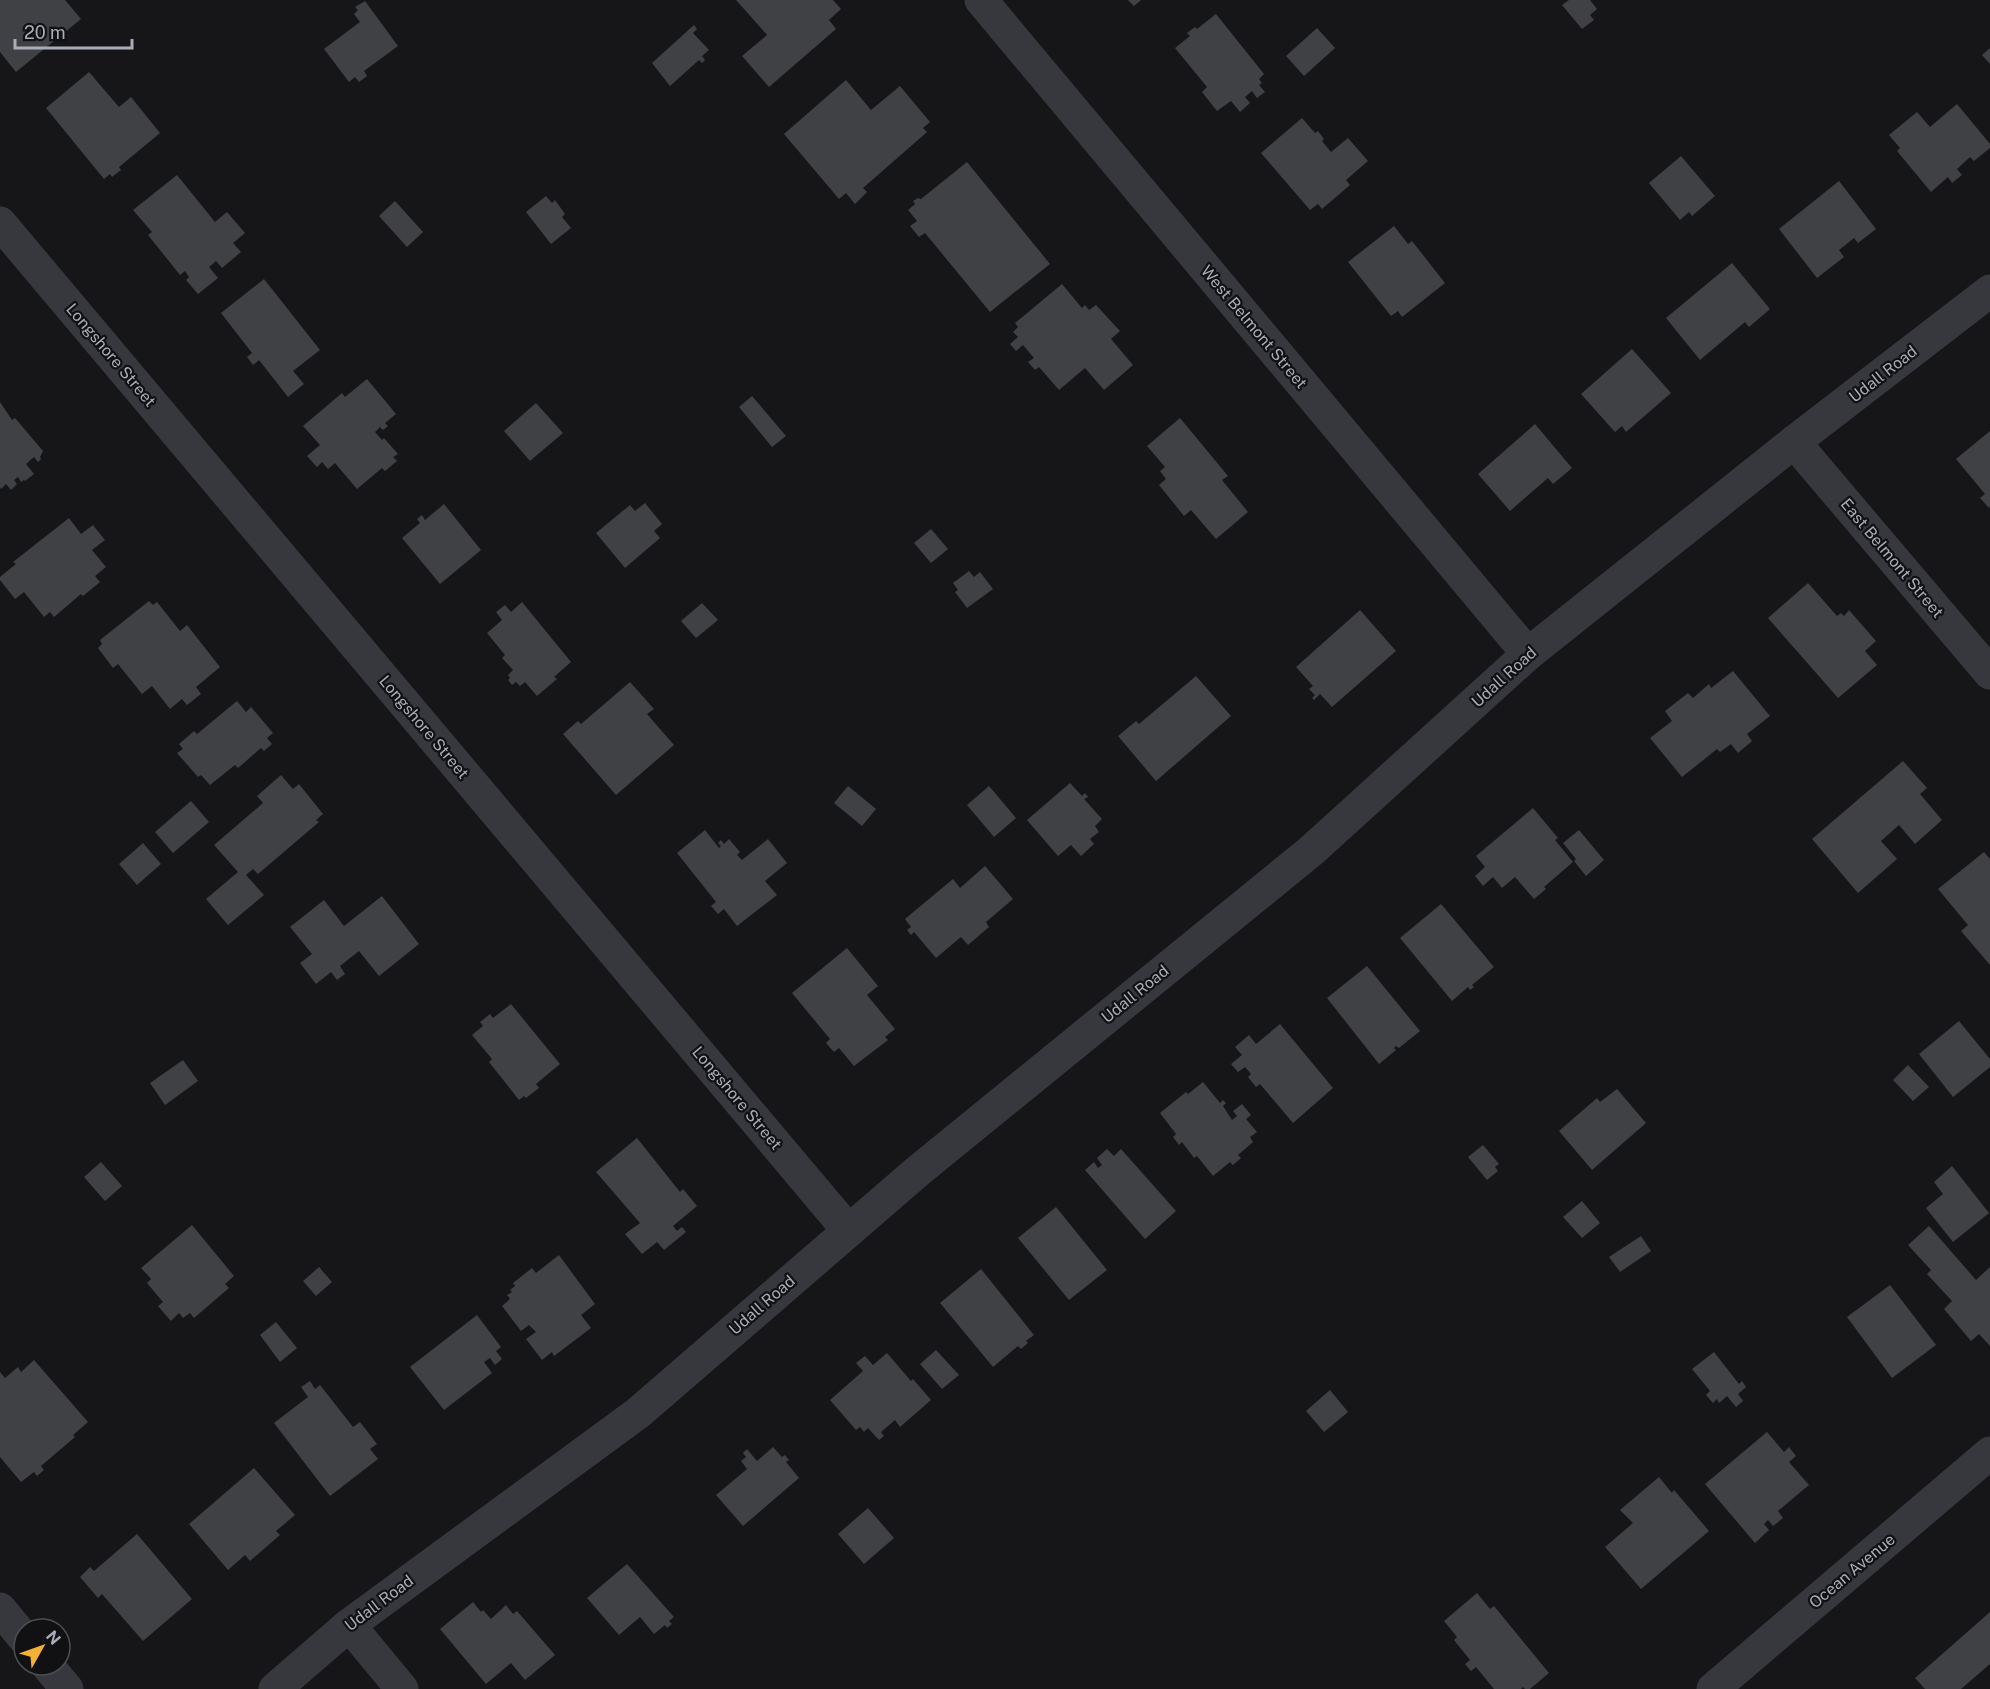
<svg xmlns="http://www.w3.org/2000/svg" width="1990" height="1689" font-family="'Public Sans',sans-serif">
<rect width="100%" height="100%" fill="#161618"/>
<g fill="#404145">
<path d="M0 0H65L81 19 16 72 0 52Z"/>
<path d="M736 0H833L841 9 829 20 836 29 769 87 742 56 767 35Z"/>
<path d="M1128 0H1141L1134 6Z"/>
<path d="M1569 0H1590L1597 9 1590 15 1594 20 1582 29 1562 5Z"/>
<path d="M365 1 398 46 364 71 367 76 359 82 355 77 349 82 324 49 360 22 354 14 358 10 355 7Z"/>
<path d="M1216 14 1264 74 1259 79 1262 83 1259 85 1265 92 1257 98 1252 91 1245 97 1250 103 1240 112 1231 101 1217 111 1202 92 1207 87 1175 48 1190 36 1187 33 1195 27 1197 29Z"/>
<path d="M694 25 697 29 693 33 709 50 702 56 705 60 702 63 699 60 670 86 652 63Z"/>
<path d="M1317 28 1335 48 1304 76 1286 56Z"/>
<path d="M1990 48V64L1982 55Z"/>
<path d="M89 72 119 107 131 97 160 133 119 167 121 170 112 177 110 174 104 179 46 108Z"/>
<path d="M846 80 871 110 900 86 930 122 923 128 927 132 863 188 867 192 855 204 846 193 839 199 784 134Z"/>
<path d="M1957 104 1990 144V148L1974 161 1970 157 1957 169 1962 175 1952 183 1948 177 1931 192 1897 151 1900 148 1889 135 1917 112 1930 127Z"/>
<path d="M1302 118 1315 133 1318 131 1324 139 1322 141 1331 152 1348 138 1368 161 1346 180 1350 185 1322 209 1318 204 1310 210 1261 153Z"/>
<path d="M1681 156 1715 196 1692 216 1689 212 1680 220 1649 183Z"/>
<path d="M967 162 1050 264 990 312 925 233 919 237 910 226 917 221 908 210 915 204 913 201 918 198 921 199Z"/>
<path d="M177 175 215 222 227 212 245 233 233 243 241 252 222 268 216 261 209 267 218 278 198 294 186 280 189 277 185 271 180 275 148 235 152 232 133 210Z"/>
<path d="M1839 181 1876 229 1858 243 1854 238 1839 250 1844 257 1817 278 1779 229Z"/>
<path d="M546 196 552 203 555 200 565 214 562 217 571 228 551 244 526 212Z"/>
<path d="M395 201 423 232 407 247 379 216Z"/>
<path d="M1394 226 1408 244 1412 241 1445 283 1402 317 1398 311 1391 316 1348 262Z"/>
<path d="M1732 263 1770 309 1749 327 1745 322 1700 360 1666 318Z"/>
<path d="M264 279 320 350 293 371 304 384 288 397 259 360 253 365 247 357 252 353 221 313Z"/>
<path d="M1062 284 1082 308 1085 305 1089 310 1096 305 1120 331 1111 339 1133 365 1104 390 1085 368 1059 390 1039 367 1035 370 1028 362 1034 358 1023 345 1016 351 1010 344 1018 337 1013 332 1018 327 1015 323Z"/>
<path d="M1632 349 1671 393 1626 432 1622 426 1615 432 1581 394Z"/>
<path d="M367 379 396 414 385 423 388 426 383 430 380 427 375 432 382 440 384 438 398 454 393 457 397 461 385 471 382 468 357 489 335 463 328 469 322 462 317 467 307 456 320 445 303 426 342 393 345 397Z"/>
<path d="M752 396 786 436 772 447 739 407Z"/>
<path d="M0 402 12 420 15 418 43 451 40 457 41 459 38 462 34 457 26 464 34 474 25 481 24 480 21 482 18 477 14 480 17 484 11 490 6 484 1 489 0 487Z"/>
<path d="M536 403 563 433 530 461 504 431Z"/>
<path d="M1180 418 1228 476 1222 480 1248 512 1216 539 1191 510 1184 516 1159 485 1166 479 1160 471 1165 467 1147 446Z"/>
<path d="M1535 424 1572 468 1553 484 1548 478 1510 511 1478 474Z"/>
<path d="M1990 431V506L1989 508 1980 498 1985 494 1956 459Z"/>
<path d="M645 503 662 524 654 531 660 538 625 568 596 533 630 505 635 511Z"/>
<path d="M444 504 481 550 440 584 402 538 420 523 417 519 422 515 425 520Z"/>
<path d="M69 518 81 534 93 525 105 540 92 550 106 567 95 576 100 582 83 596 81 594 54 617 50 612 44 617 24 592 15 599 0 580V577L16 564 13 562Z"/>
<path d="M931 529 948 549 931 563 914 543Z"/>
<path d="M969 571 974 577 980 572 993 589 967 608 955 592 958 590 953 583Z"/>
<path d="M1808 583 1837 616 1841 613 1844 616 1849 610 1876 641 1865 651 1877 665 1838 698 1768 618Z"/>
<path d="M149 601 153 605 157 602 180 631 187 625 220 667 196 687 201 694 187 705 182 699 170 709 152 686 142 694 118 664 113 668 98 648 102 644 100 640Z"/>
<path d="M522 602 571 662 554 677 557 679 537 696 525 682 520 686 516 682 512 685 508 680 510 678 508 675 513 670 502 658 505 655 487 633 502 620 496 612 505 605 511 612Z"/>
<path d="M702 603 718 620 696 638 681 621Z"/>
<path d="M1360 610 1396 651 1332 707 1320 694 1314 700 1312 698 1315 695 1309 689 1313 686 1296 667Z"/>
<path d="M1733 671 1770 716 1747 734 1752 741 1738 753 1731 744 1720 752 1717 749 1682 777 1650 738 1672 721 1665 711 1688 693 1693 698 1709 684 1711 688Z"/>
<path d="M1196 676 1231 716 1156 781 1118 736 1136 721 1139 724Z"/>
<path d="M630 682 654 709 647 714 674 745 616 795 563 734 578 721 581 724Z"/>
<path d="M237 701 246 712 251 707 273 733 267 738 272 744 264 751 261 748 238 768 235 765 210 785 201 775 198 777 177 753 183 749 179 744 194 731 197 734Z"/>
<path d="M1903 761 1927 788 1920 794 1942 820 1915 844 1899 825 1881 841 1897 859 1858 893 1812 839Z"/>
<path d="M281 775 293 789 299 784 323 814 316 820 319 822 258 874 253 869 246 875 264 895 228 925 206 899 238 872 214 845 263 803 257 796Z"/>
<path d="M1070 783 1082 796 1085 793 1088 797 1084 799 1102 819 1095 826 1099 832 1090 839 1094 844 1081 856 1071 845 1058 856 1027 820Z"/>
<path d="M848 786 876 809 862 826 834 803Z"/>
<path d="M989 786 1016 818 994 837 967 805Z"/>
<path d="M191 801 209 822 173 853 155 832Z"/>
<path d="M1533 808 1558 838 1555 840 1573 862 1544 887 1546 889 1534 899 1515 877 1502 888 1493 877 1483 886 1475 876 1485 867 1476 856Z"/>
<path d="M705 830 719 848 721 846 718 843 721 840 724 844 729 839 740 852 737 855 742 860 768 839 787 863 765 881 777 895 737 926 724 909 718 914 711 906 716 902 677 853Z"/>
<path d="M1579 830 1604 860 1586 876 1574 861 1576 859 1563 843Z"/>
<path d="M143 843 161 864 137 885 119 864Z"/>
<path d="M1984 852 1990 859V965L1961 931 1968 925 1938 889Z"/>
<path d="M985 866 1013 899 986 922 989 927 968 945 961 937 936 958 914 932 911 935 907 930 911 927 905 919 953 879 960 888Z"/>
<path d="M382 896 419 944 379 976 359 951 340 966 345 974 337 980 331 972 316 984 300 963 312 954 290 927 324 900 344 926Z"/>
<path d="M1441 904 1494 967 1472 985 1474 987 1470 990 1468 987 1452 1001 1400 938Z"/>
<path d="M847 948 878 986 867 995 895 1029 885 1037 888 1040 854 1066 839 1048 834 1052 826 1043 830 1039 792 993Z"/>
<path d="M1367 966 1420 1031 1399 1048 1396 1046 1394 1048 1396 1050 1379 1064 1327 998Z"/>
<path d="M511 1004 560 1064 536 1084 539 1088 526 1098 524 1096 519 1100 489 1062 492 1059 472 1035 483 1026 480 1022 490 1014 493 1018Z"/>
<path d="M1959 1021 1990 1059V1067L1953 1097 1919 1054Z"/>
<path d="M1280 1024 1333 1088 1293 1123 1260 1084 1256 1087 1248 1077 1251 1074 1245 1067 1238 1072 1231 1064 1242 1055 1235 1047 1249 1035 1256 1044Z"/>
<path d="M183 1060 198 1081 165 1105 150 1083Z"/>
<path d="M1908 1065 1929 1087 1913 1101 1893 1080Z"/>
<path d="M1203 1082 1220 1103 1223 1100 1226 1103 1223 1106 1232 1120 1237 1116 1233 1111 1242 1104 1251 1115 1246 1119 1257 1132 1250 1137 1253 1142 1238 1155 1241 1158 1233 1165 1230 1162 1213 1176 1197 1156 1194 1158 1182 1142 1179 1145 1173 1137 1176 1134 1160 1113 1186 1092 1188 1094Z"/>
<path d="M1617 1089 1646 1123 1592 1170 1559 1131 1597 1098 1600 1102Z"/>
<path d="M637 1138 680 1192 683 1189 697 1206 673 1226 677 1231 682 1227 686 1232 664 1250 657 1242 642 1254 625 1234 640 1223 596 1172Z"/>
<path d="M1483 1145 1499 1164 1495 1167 1498 1171 1487 1180 1468 1157Z"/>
<path d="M1107 1149 1114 1156 1121 1149 1176 1211 1145 1239 1085 1170 1094 1162 1098 1168 1102 1165 1097 1158Z"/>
<path d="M101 1162 122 1186 105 1201 84 1177Z"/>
<path d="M1952 1166 1989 1213 1953 1242 1926 1208 1943 1194 1934 1182Z"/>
<path d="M1582 1201 1600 1223 1582 1238 1563 1217Z"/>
<path d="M1056 1207 1107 1270 1069 1300 1018 1238Z"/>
<path d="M192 1225 234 1276 225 1284 229 1288 194 1318 190 1313 183 1318 179 1313 171 1321 158 1306 163 1302 147 1283 151 1279 141 1268Z"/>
<path d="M1929 1226 1976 1280 1990 1267V1346L1979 1334 1971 1341 1944 1309 1952 1301 1927 1274 1931 1270 1908 1245Z"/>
<path d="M1641 1236 1651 1251 1620 1272 1609 1257Z"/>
<path d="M559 1255 595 1304 581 1315 591 1328 554 1356 552 1352 542 1360 526 1339 536 1332 529 1325 521 1331 502 1306 510 1299 507 1295 512 1292 510 1290 515 1286 513 1283 532 1268 536 1273Z"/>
<path d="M319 1267 332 1282 316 1296 303 1281Z"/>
<path d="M981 1269 1034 1335 1026 1341 1028 1343 1021 1349 1018 1346 993 1367 940 1303Z"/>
<path d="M1890 1285 1936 1345 1892 1378 1847 1317Z"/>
<path d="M477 1315 501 1347 496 1351 502 1359 495 1365 490 1358 484 1362 492 1373 444 1410 410 1367Z"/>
<path d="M276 1322 297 1348 280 1362 260 1335Z"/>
<path d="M936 1350 959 1375 942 1389 920 1364Z"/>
<path d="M1714 1352 1739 1384 1742 1381 1746 1387 1738 1394 1743 1401 1736 1407 1727 1396 1719 1403 1717 1399 1713 1403 1706 1395 1710 1391 1692 1369Z"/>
<path d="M887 1353 911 1381 913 1379 931 1400 900 1427 895 1420 881 1432 884 1436 879 1440 868 1428 864 1432 860 1427 856 1430 830 1400 863 1371 856 1363 865 1356 873 1365Z"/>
<path d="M34 1360 88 1422 73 1435 75 1437 41 1466 44 1470 37 1476 34 1472 21 1482 0 1457V1372L5 1378 18 1367 21 1372Z"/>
<path d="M310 1381 315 1389 320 1385 353 1427 360 1422 377 1444 370 1449 378 1459 330 1496 274 1423 308 1397 301 1387Z"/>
<path d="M1330 1390 1348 1412 1324 1432 1306 1411Z"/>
<path d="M1767 1432 1784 1452 1789 1447 1796 1456 1789 1462 1809 1485 1778 1511 1783 1518 1773 1526 1768 1520 1764 1524 1769 1530 1755 1543 1705 1484Z"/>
<path d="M773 1447 782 1457 785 1455 789 1460 786 1462 799 1478 743 1526 716 1495 747 1469 741 1461 746 1457 743 1453 747 1449 757 1461Z"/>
<path d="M254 1468 295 1515 276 1531 280 1535 250 1561 245 1555 228 1570 189 1524Z"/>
<path d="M1659 1477 1672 1493 1674 1490 1709 1531 1641 1589 1605 1547 1633 1523 1620 1510Z"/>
<path d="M868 1508 894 1538 864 1564 838 1534Z"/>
<path d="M137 1534 192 1599 143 1641 102 1594 98 1598 80 1577 90 1567 94 1571Z"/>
<path d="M627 1564 674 1617 669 1621 672 1624 667 1628 665 1625 654 1634 640 1617 619 1635 587 1598Z"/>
<path d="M1477 1593 1490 1609 1494 1606 1549 1673 1530 1689H1525L1523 1687 1521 1689H1494L1476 1667 1471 1671 1465 1664 1470 1660 1454 1640 1457 1637 1444 1621Z"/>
<path d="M473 1602 481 1612 483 1610 491 1619 506 1605 513 1614 517 1611 555 1655 525 1680 511 1663 486 1684 440 1629Z"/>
<path d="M1990 1612V1664L1961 1689H1925L1915 1678Z"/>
</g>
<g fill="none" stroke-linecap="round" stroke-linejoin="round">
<g stroke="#37383d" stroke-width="33">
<path d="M981 0 1528 654"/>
<path d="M0 223 848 1230"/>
<path d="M1794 442 1990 673"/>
<path d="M0 1609 24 1638"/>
<path d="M349 1625 402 1689"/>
<path d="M47 1665 67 1689"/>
<path d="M275 1689 349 1625 638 1413 918 1171 1311 851 1528 654 1794 442 1990 291"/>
<path d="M1713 1689 1990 1453"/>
</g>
</g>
<g text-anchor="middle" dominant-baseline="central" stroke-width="4.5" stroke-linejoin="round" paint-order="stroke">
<g font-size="16" fill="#a8adb8" stroke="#111113">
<text transform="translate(1254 327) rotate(50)">West Belmont Street</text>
<text transform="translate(111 355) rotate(50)">Longshore Street</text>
<text transform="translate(1883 374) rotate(-38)">Udall Road</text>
<text transform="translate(1892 558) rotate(50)">East Belmont Street</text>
<text transform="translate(1504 677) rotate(-42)">Udall Road</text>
<text transform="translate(424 727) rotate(50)">Longshore Street</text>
<text transform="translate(1135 994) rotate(-39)">Udall Road</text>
<text transform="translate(737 1098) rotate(50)">Longshore Street</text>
<text transform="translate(762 1305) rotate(-41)">Udall Road</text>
<text transform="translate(1852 1571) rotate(-40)">Ocean Avenue</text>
<text transform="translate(379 1603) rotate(-37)">Udall Road</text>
</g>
</g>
<g transform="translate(42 1647) rotate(50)"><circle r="28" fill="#111113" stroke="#4d4f55" stroke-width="1.5"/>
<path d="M0-4.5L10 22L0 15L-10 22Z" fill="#f2b134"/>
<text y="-9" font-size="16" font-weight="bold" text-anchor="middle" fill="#a8adb8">N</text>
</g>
<path d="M15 39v9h117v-9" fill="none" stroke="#a8adb8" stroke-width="3"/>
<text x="24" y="39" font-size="18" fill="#a8adb8" stroke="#111113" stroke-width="4.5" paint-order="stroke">20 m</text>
</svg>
